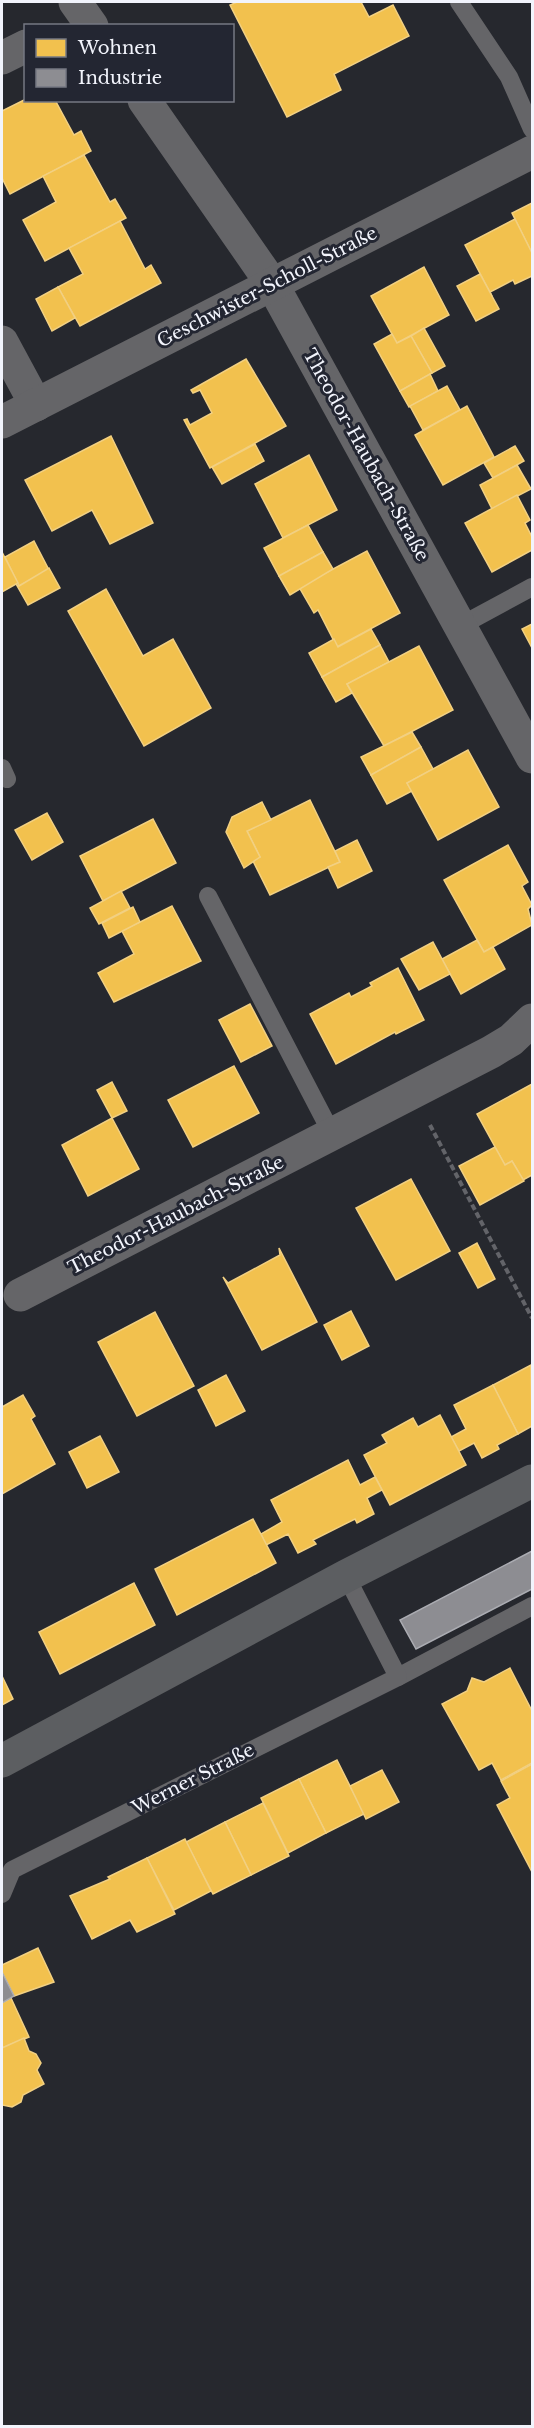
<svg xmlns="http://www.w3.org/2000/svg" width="534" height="2428" font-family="'Libre Baskerville',serif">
<rect width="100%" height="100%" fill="#26282e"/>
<g fill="#f2c14e" stroke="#f2d082" stroke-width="1.5">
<path d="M237 2H361L369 17 393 5 409 36 334 74 341 90 287 117 230 5Z"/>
<path d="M26 99 55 100 74 135 81 131 91 151 10 194 2 178V111Z"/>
<path d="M84 155 110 202 115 199 126 218 45 261 23 220 56 202 43 176Z"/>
<path d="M532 203V253L512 213Z"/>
<path d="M515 219 532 253V276L515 284 513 280 490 292 492 296 465 245Z"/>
<path d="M120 221 145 269 151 265 161 283 80 326 58 287 83 274 69 248Z"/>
<path d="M424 267 449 315 397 343 371 296Z"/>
<path d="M480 274 499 309 476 321 457 286Z"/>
<path d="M58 287 75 318 52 331 36 299Z"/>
<path d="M424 328 445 366 432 373 411 336Z"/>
<path d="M392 334 397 343 411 336 432 373 400 391 374 344Z"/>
<path d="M246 359 286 426 210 468 184 420 187 419 190 425 212 413 200 390 193 393 191 390Z"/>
<path d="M430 374 438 391 409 407 400 391Z"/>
<path d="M447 386 460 410 423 430 410 406Z"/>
<path d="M467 406 494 457 443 485 415 435Z"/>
<path d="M111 436 153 523 110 544 92 510 52 531 25 480Z"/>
<path d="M255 444 264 461 222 484 212 467Z"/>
<path d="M515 446 524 461 493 478 484 463Z"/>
<path d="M309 455 337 510 283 538 255 484Z"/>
<path d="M517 465 531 489 492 509 480 485Z"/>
<path d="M517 495 530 520 525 523 532 537V550L492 572 465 523Z"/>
<path d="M308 525 323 552 279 576 264 548Z"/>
<path d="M34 541 49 570 19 586 5 557Z"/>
<path d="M367 551 400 613 337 647 318 610 314 613 299 587Z"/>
<path d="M2 552 18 583 2 592Z"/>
<path d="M323 552 333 569 290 595 279 576Z"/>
<path d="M49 568 60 588 28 605 16 584 19 586Z"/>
<path d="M106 589 143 656 173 639 211 708 144 746 68 611Z"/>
<path d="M532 624V648L522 629Z"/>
<path d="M371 629 380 645 322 677 309 653 334 639 338 647Z"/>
<path d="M380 645 389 662 347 684 352 693 336 702 322 677Z"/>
<path d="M419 646 453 710 384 746 347 684Z"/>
<path d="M412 732 421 747 371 775 361 757Z"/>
<path d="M421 747 433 769 407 783 412 791 387 804 371 775Z"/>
<path d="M468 750 499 807 438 840 407 783Z"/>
<path d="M310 800 340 862 270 895 253 861 260 857 247 831Z"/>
<path d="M262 802 271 820 247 831 260 857 244 868 226 832 232 817Z"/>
<path d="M47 813 63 842 32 860 15 830Z"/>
<path d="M153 819 176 863 103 901 80 856Z"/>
<path d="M357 840 372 871 338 888 328 867 340 862 335 851Z"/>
<path d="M508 845 528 882 522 886 532 905 528 909 532 925 484 952 444 880Z"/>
<path d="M121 891 130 908 99 924 90 908Z"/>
<path d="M172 906 201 961 114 1002 98 973 134 954 122 931Z"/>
<path d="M133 907 140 922 109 938 102 923Z"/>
<path d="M477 940 484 952 493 947 505 969 461 994 442 959Z"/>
<path d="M433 942 450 974 419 990 401 959Z"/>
<path d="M398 968 424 1020 396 1034 395 1032 336 1064 310 1014 349 993 351 997 372 986 370 983Z"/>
<path d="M250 1004 272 1046 241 1062 219 1020Z"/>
<path d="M234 1066 259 1113 193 1147 168 1100Z"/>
<path d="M112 1082 127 1111 112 1118 97 1090Z"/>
<path d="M532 1084V1175L523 1180 512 1161 505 1165 477 1114Z"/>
<path d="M112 1118 139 1169 88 1196 62 1145Z"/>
<path d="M495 1147 505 1165 512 1161 524 1181 480 1205 459 1166Z"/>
<path d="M411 1179 450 1251 396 1280 356 1208Z"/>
<path d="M477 1243 495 1279 478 1288 459 1253Z"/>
<path d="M279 1248 317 1322 262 1350 223 1277 228 1283 280 1255Z"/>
<path d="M351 1311 369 1346 342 1360 324 1325Z"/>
<path d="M155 1312 194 1386 137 1416 98 1342Z"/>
<path d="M531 1365 532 1426 518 1434 493 1385Z"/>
<path d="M226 1375 245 1411 216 1426 198 1390Z"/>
<path d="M493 1385 518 1434 497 1445 499 1449 482 1458 474 1443 459 1451 451 1437 466 1429 454 1405Z"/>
<path d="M23 1395 35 1416 31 1419 55 1464 2 1494V1407Z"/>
<path d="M440 1415 466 1465 390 1505 364 1455 387 1443 382 1435 413 1418 418 1427Z"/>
<path d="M100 1436 119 1472 87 1488 69 1452Z"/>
<path d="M348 1460 360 1485 375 1477 382 1490 367 1498 374 1514 357 1523 355 1519 313 1540 316 1544 298 1553 288 1534 266 1545 261 1534 282 1522 271 1500Z"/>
<path d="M253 1519 276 1563 177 1615 155 1569Z"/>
<path d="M134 1583 155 1625 60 1674 39 1632Z"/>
<path d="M510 1668 532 1711V1763L501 1780 492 1763 479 1770 442 1704 467 1691 472 1678 484 1682Z"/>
<path d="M2 1676 13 1699 2 1705Z"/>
<path d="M337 1760 364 1814 326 1833 299 1779Z"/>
<path d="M532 1764V1872L497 1805 510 1798 501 1781Z"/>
<path d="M382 1770 399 1802 366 1819 350 1786Z"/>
<path d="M299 1779 326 1833 288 1853 261 1798Z"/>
<path d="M263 1803 289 1856 251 1875 225 1822Z"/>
<path d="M225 1822 251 1875 213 1894 186 1842Z"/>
<path d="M185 1839 211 1891 174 1910 147 1858Z"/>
<path d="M147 1858 175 1914 137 1932 130 1920 92 1939 70 1896 110 1879 108 1877Z"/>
<path d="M38 1948 54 1982 14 1996 2 1972V1965Z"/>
<path d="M11 1998 29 2037 2 2048V2003Z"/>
<path d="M24 2038 29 2051 36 2054 41 2063 37 2070 44 2084 23 2095 21 2102 12 2107 2 2105V2048Z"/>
</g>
<g fill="#8d8d92" stroke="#abacb2" stroke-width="1.5">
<path d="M532 1551V1589L416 1649 400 1620Z"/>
<path d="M2 1972 14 1996 2 2003Z"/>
</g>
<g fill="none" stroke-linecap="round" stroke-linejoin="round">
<path stroke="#636469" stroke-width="4" stroke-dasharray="6 3" stroke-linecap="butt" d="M430 1125 532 1318"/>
<g stroke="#656568" stroke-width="18">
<path d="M459 2 509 77 532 129"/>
<path d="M460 626 532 587"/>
<path d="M2 768 7 779"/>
<path d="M208 896 332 1134"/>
<path d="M398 1677 532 1606"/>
<path d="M2 1894 12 1870 398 1677 346 1576"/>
</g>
<g stroke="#656568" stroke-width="33">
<path d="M75 2 92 26"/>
<path d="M2 58 26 46"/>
<path d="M144 100 272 284 532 757"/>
<path d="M2 342 36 405"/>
<path d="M2 422 532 152"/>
<path d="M20 1295 491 1052 511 1040 532 1020"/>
</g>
<path stroke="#5c5e61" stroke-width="33" d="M2 1761 346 1576 532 1481"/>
</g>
<g text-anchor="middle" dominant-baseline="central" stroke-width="6" stroke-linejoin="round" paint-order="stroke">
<g font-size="18" fill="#f2f4fc" stroke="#232632">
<text transform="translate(267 287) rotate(-27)">Geschwister-Scholl-Straße</text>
<text transform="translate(366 455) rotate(61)">Theodor-Haubach-Straße</text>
<text transform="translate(176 1215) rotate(-27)">Theodor-Haubach-Straße</text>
<text transform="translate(193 1779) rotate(-27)">Werner Straße</text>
</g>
</g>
<rect width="534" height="2428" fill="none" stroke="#f2f4fc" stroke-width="6"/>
<rect x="24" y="24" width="210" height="78" fill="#232632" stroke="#767883" stroke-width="1.5"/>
<rect x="36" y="39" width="30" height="18" fill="#f2c14e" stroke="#767883" stroke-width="1.5"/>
<text x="78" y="54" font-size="18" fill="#f2f4fc">Wohnen</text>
<rect x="36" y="69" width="30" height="18" fill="#8d8d92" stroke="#767883" stroke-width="1.5"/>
<text x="78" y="84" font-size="18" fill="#f2f4fc">Industrie</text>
</svg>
